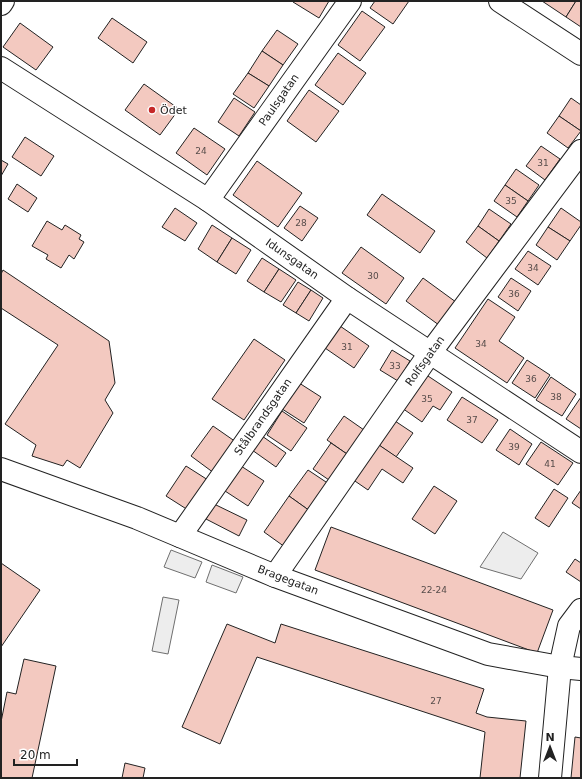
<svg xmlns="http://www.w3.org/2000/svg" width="582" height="779" font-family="'DejaVu Sans',sans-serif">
<rect width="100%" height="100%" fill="#fff"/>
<g fill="#ededed" stroke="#6f6f6f">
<path d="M503 532 538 553 521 579 480 567Z"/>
<path d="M171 550 202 562 195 578 164 567Z"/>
<path d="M212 565 243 577 236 593 206 582Z"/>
<path d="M163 597 179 600 168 654 152 651Z"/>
</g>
<g fill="#f3c9c0" stroke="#222">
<path d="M293 1H329L319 18 293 2Z"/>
<path d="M375 1H409L393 24 370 8Z"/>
<path d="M542 1H576L566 17Z"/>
<path d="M576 1H581V27L566 17Z"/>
<path d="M362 11 385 27 360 61 338 45Z"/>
<path d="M112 18 147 42 133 63 98 38Z"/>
<path d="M20 23 53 47 36 70 3 47Z"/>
<path d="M277 30 298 44 283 65 262 51Z"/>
<path d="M262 51 283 65 269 86 248 73Z"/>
<path d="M338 53 366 73 343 105 315 85Z"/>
<path d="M248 73 269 86 254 108 233 94Z"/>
<path d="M144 84 179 109 160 135 125 110Z"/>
<path d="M309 90 339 111 316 142 287 121Z"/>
<path d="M234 98 255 112 239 136 218 122Z"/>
<path d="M571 98 581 105V131L559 116Z"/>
<path d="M559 116 581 131 568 148 547 133Z"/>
<path d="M194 128 225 149 207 175 176 153Z"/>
<path d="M25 137 54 156 41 176 12 157Z"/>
<path d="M541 146 560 159 545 180 526 166Z"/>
<path d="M1 160 8 164 1 176Z"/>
<path d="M257 161 302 193 278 227 233 195Z"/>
<path d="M516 169 539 185 528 201 505 185Z"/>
<path d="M17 184 37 198 28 212 8 199Z"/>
<path d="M505 185 528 201 517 217 494 201Z"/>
<path d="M382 194 435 231 420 253 367 215Z"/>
<path d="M300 206 318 218 302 241 284 228Z"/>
<path d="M175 208 197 223 185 241 162 227Z"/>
<path d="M561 208 581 222V225L570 241 548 227Z"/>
<path d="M489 209 511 224 499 241 478 226Z"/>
<path d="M47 221 62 230 65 225 81 235 79 239 84 242 74 259 69 255 61 268 46 259 48 255 32 246Z"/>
<path d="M212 225 232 238 217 262 198 249Z"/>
<path d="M478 226 499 241 487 258 466 242Z"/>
<path d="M548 227 570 241 557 260 536 245Z"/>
<path d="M232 238 251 250 236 274 217 262Z"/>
<path d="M361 247 404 278 386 304 342 273Z"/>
<path d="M528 251 551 266 538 285 515 269Z"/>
<path d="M262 258 279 269 264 292 247 281Z"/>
<path d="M279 269 296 280 281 302 264 292Z"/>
<path d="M3 270 109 341 115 383 105 400 113 413 80 468 67 460 63 466 32 456 36 445 5 424 58 345 1 308V274Z"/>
<path d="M423 278 460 305 443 328 406 301Z"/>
<path d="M511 278 531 291 518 311 498 297Z"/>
<path d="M298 282 311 290 296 313 283 305Z"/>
<path d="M311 290 323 298 309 321 296 313Z"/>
<path d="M488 299 515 317 499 341 524 358 507 383 455 348Z"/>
<path d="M340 326 369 346 354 368 325 348Z"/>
<path d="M254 339 285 360 244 420 212 399Z"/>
<path d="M392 350 410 361 398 381 380 370Z"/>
<path d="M527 360 550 375 535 398 512 383Z"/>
<path d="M425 374 452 392 440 410 433 406 422 422 402 408Z"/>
<path d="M551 377 576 394 562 416 536 400Z"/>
<path d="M296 381 321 397 304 423 279 407Z"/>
<path d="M462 397 498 420 482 443 447 420Z"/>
<path d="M581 397V429L566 419Z"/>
<path d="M282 411 307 428 291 451 267 435Z"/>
<path d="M344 416 364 430 347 454 327 440Z"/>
<path d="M392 419 413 433 396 457 376 443Z"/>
<path d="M213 426 236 442 214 473 191 456Z"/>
<path d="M510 429 532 444 519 465 496 450Z"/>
<path d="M262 436 286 453 276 467 252 450Z"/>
<path d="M541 442 573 463 558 485 526 464Z"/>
<path d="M331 443 347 454 329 480 313 469Z"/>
<path d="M376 443 413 468 403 483 382 469 368 490 352 479Z"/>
<path d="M186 466 208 480 188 510 166 496Z"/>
<path d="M241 466 264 481 248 506 225 491Z"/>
<path d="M308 470 329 484 310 511 289 496Z"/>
<path d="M434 486 457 501 435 534 412 519Z"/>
<path d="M554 489 568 498 549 527 535 518Z"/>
<path d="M581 490V509L572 503Z"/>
<path d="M289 496 310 511 285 547 264 532Z"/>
<path d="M214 504 247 520 239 536 206 519Z"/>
<path d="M331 527 553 610 537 653 315 570Z"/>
<path d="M575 559 581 563V582L566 572Z"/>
<path d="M1 563 40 590 1 647Z"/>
<path d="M227 624 275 643 281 624 484 689 476 713 487 717 526 721 520 778H480L485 732 257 657 220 744 182 727Z"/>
<path d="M24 659 56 666 32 778H1V722L7 692 16 694Z"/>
<path d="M575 737 581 738V778H571Z"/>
<path d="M125 763 145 768 143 778H122Z"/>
</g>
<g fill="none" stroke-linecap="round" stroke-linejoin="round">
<g stroke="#222" stroke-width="24">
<g id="minor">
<path d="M500 1 581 54"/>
<path d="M1 4 3 1"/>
<path d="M1 68 208 200 347 298 581 452"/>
<path d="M208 200 350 1"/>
<path d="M1 469 137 518 275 576 488 654 560 667 581 669"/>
<path d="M180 536 347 298"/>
<path d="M275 576 430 353 581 151"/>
<path d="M550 778 560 667 569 626 581 610"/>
</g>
</g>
<use href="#minor" stroke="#fff" stroke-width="22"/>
</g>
<circle fill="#c62828" stroke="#fff" stroke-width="1.5" cx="152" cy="110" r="4"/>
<g text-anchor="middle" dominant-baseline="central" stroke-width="3" stroke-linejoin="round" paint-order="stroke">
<g font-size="9" fill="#564c4a">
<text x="201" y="151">24</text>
<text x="543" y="163">31</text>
<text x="511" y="201">35</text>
<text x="301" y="223">28</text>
<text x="533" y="268">34</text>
<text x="373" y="276">30</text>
<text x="514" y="294">36</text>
<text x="481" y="344">34</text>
<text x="347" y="347">31</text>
<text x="395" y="366">33</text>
<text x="531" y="379">36</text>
<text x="556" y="397">38</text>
<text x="427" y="399">35</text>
<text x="472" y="420">37</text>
<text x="514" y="447">39</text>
<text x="550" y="464">41</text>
<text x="434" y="590">22-24</text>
<text x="436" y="701">27</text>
</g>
<g font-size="11" fill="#222" stroke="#fff">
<text transform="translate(279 100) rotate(-55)">Paulsgatan</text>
<text transform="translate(292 259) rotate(35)">Idunsgatan</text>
<text transform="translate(425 361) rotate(-54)">Rolfsgatan</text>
<text transform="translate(263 417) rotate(-55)">Stålbrandsgatan</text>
<text transform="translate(288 580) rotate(21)">Bragegatan</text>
</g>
<g font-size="11" fill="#222" stroke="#fff" text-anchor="start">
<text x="160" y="110">Ödet</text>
</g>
</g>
<rect width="582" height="779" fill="none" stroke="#222222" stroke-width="4"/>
<g transform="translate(550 747)" stroke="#ffffff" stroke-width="3" paint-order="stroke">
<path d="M0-3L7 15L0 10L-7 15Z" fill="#222222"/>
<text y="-6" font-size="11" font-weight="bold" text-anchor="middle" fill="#222222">N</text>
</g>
<path d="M14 759v6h63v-6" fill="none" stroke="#222222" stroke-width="2"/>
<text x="20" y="759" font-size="12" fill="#222222" stroke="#ffffff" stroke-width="3" paint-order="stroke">20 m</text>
</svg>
